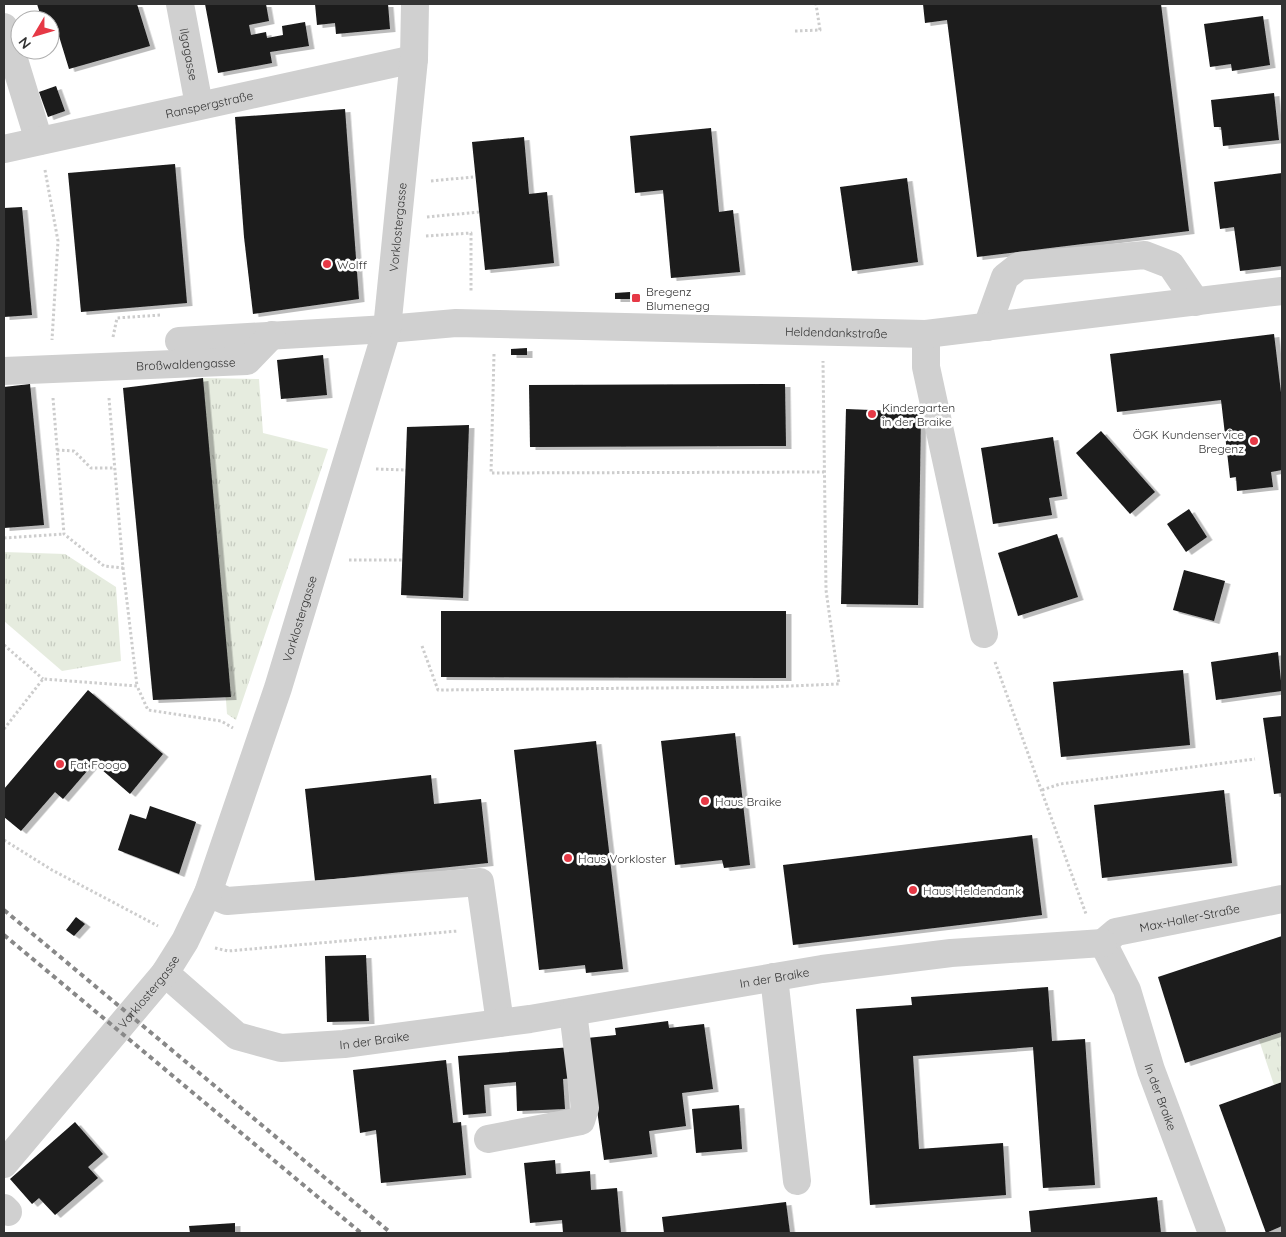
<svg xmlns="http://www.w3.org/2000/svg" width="1286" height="1237" font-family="Quicksand,sans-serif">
<defs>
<pattern id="grass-tufts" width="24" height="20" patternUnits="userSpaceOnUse" patternTransform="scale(1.25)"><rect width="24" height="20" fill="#e6ecdf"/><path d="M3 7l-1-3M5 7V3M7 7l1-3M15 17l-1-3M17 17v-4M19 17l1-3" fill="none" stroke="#c6cbc0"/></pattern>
<filter id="shadow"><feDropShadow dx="5.5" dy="3" stdDeviation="0" flood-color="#0004"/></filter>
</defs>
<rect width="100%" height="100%" fill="#fff"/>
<g fill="url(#grass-tufts)">
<path d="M203 378 259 379 263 433 328 449 236 720 227 714Z"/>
<path d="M4 552 65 554 116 587 121 661 62 671 4 621Z"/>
<path d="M1282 1032V1082L1274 1085 1259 1040Z"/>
</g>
<g fill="#1a1a1a" filter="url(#shadow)">
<path d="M37 4H137L150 46 69 69 58 33 50 35V20H42Z"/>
<path d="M205 4H266L269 21 249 25 251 35 266 32 267 38 283 35 282 26 305 22 309 46 270 52 272 63 218 73Z"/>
<path d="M315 4H388L390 29 336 34 335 23 317 25Z"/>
<path d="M923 4H1161L1189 231 977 257 947 20 925 23Z"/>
<path d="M1263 16 1270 65 1232 71 1231 64 1210 67 1204 24Z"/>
<path d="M56 86 65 111 48 117 39 92Z"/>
<path d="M1274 93 1279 140 1223 146 1221 127H1214L1211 100Z"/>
<path d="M345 109 359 299 253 314 244 237 235 117Z"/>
<path d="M711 128 719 212 733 210 740 272 671 278 663 190 635 193 630 136Z"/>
<path d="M524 137 529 194 547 192 554 263 485 270 472 142Z"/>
<path d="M175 164 187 303 81 312 68 173Z"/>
<path d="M1282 173V266L1240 271 1234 227 1220 229 1214 182Z"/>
<path d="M907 178 918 262 852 271 840 187Z"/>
<path d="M22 207 32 315 4 317V208Z"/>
<path d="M630 292 631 299H615V293Z"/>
<path d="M1274 334 1282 401V470L1271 472 1273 487 1237 491 1236 477 1230 478 1221 400 1117 412 1110 354Z"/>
<path d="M527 348V355H511V349Z"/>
<path d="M323 355 327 395 281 399 277 360Z"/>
<path d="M203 378 231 697 153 700 123 388Z"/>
<path d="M30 384 44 525 4 528V387Z"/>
<path d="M785 384 786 446 530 447 529 385Z"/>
<path d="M846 409 921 412 918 605 841 604Z"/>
<path d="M469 425 463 598 401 595 407 427Z"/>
<path d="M1101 431 1155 492 1130 514 1076 453Z"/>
<path d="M1053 437 1062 496 1049 498 1052 515 993 524 981 448Z"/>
<path d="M1189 509 1207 537 1186 552 1167 524Z"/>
<path d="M1057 534 1078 597 1018 616 998 553Z"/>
<path d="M1184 570 1225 581 1214 621 1173 610Z"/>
<path d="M441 611H786V678L441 677Z"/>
<path d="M1278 652 1282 691 1216 700 1211 662Z"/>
<path d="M1183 670 1190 745 1061 757 1053 682Z"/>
<path d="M88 690 163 754 130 794 94 763 63 799 55 792 21 831 4 817V789Z"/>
<path d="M1282 716V793L1274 794 1263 718Z"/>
<path d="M735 733 750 865 724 868 722 860 675 865 661 741Z"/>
<path d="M596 741 623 969 586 973 585 965 539 970 514 750Z"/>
<path d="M431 775 434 804 481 799 488 863 315 881 305 789Z"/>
<path d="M1224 790 1232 863 1102 878 1094 805Z"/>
<path d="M150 806 196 822 179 874 118 850 130 814 146 819Z"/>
<path d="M1032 835 1042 915 793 945 783 865Z"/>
<path d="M76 917 85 924 74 936 66 930Z"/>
<path d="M1282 936V1032L1185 1063 1158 977Z"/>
<path d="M366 955 369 1021 327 1022 325 956Z"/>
<path d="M1048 987 1052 1041 1085 1039 1095 1185 1043 1188 1033 1047 913 1056 919 1149 1003 1143 1006 1195 870 1205 856 1009 912 1005 911 997Z"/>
<path d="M668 1021 669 1028 704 1024 713 1089 682 1093 686 1126 649 1131 652 1154 604 1160 587 1038 616 1035 615 1028Z"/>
<path d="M572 1047 574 1078 563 1079 565 1109 517 1111 516 1082 484 1085 486 1113 463 1115 458 1056Z"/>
<path d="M446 1060 453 1123 461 1122 466 1175 381 1183 376 1130 360 1133 353 1070Z"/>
<path d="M1282 1082V1226L1266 1233 1219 1105Z"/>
<path d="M739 1105 742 1149 696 1153 692 1109Z"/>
<path d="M75 1122 103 1154 88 1167 98 1178 55 1215 39 1198 32 1204 10 1179Z"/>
<path d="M555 1160 556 1174 590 1171 591 1190 617 1188 621 1233H563L562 1220 530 1223 524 1163Z"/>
<path d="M1157 1197 1161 1233H1031L1029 1211Z"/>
<path d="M786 1202 790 1233H664L662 1217Z"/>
<path d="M235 1223V1233H190L189 1226Z"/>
</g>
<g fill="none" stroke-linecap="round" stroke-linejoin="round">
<g stroke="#cdcdcd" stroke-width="3" stroke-dasharray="2.5 2.5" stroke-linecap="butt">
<path d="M795 31 820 30 816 4"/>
<path d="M45 170 58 241 52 340"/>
<path d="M431 181 473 177"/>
<path d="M427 217 479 212"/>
<path d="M426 236 471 233V293"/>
<path d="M113 337 117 318 161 315"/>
<path d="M494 354 491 473 824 472"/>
<path d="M53 398 64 534 104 566 123 568"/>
<path d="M109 398 123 568 137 686"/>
<path d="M57 450 74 451 91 468H115"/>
<path d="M376 469 405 470"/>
<path d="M4 538 64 534"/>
<path d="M349 560H403"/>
<path d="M4 645 43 679"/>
<path d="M422 646 438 690 765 687 839 684 826 590 823 361"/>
<path d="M995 662 1086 914"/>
<path d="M4 729 43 679 137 686 148 710 221 721 233 728"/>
<path d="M1042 790 1060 784 1255 759"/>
<path d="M4 840 52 870 158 926"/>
<path d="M215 948 228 951 458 931"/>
</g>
<g stroke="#d0d0d0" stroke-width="28">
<path id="s1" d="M180 4 199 105"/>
<path d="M4 27 39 141"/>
<path id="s2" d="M4 149 414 59"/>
<path d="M987 327 1005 277 1019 266 1145 255 1171 265 1196 302"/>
<path d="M926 334V367L984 634"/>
<path id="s3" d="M179 341 387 329 456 323 926 334 1282 291"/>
<path id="s4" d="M4 371 247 361 272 335"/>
<path d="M208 893 227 901 480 882 500 1023"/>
<path id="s5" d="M1103 943 1127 990 1151 1070 1212 1233"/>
<path id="s6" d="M1103 943 1116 932 1282 899"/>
<path id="s7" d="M165 973 237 1036 281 1048 344 1044 530 1019 822 969 951 953 1103 943"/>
<path d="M774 977 797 1181"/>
<path d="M488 1139 581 1121 585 1108 573 1012"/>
<path id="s8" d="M4 1164 165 973 185 941 208 893 278 688 387 329 414 59 415 4"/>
<path d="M4 1208 8 1212"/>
</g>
<g stroke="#888" stroke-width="4" stroke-dasharray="5 4" stroke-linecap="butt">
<path d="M4 910 391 1233"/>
<path d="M4 935 361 1233"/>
</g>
</g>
<g fill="#e63946" stroke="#fff" stroke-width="2">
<circle cx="327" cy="264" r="5"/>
<rect x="631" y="293" width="10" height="10" rx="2.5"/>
<circle cx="872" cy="414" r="5"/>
<circle cx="1254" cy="441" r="5"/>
<circle cx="60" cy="764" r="5"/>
<circle cx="705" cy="801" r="5"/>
<circle cx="568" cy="858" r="5"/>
<circle cx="913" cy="890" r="5"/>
</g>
<g text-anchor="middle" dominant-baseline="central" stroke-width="5" stroke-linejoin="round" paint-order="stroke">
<g font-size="12" fill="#333" stroke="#fff">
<text stroke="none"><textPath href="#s1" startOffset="51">Ilgagasse</textPath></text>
<text stroke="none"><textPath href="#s2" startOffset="210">Ranspergstraße</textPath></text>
<text stroke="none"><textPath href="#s8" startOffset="1035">Vorklostergasse</textPath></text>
<text stroke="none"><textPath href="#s3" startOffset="658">Heldendankstraße</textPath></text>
<text stroke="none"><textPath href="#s4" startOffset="182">Broßwaldengasse</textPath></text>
<text stroke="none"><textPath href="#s8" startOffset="630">Vorklostergasse</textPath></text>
<text stroke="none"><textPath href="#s6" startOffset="92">Max-Haller-Straße</textPath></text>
<text stroke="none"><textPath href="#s7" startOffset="640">In der Braike</textPath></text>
<text stroke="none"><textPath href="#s8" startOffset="225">Vorklostergasse</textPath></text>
<text stroke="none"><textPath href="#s7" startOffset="235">In der Braike</textPath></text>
<text stroke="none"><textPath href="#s5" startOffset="165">In der Braike</textPath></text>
</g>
<g font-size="12" fill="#333" stroke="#fff" text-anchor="start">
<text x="337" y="264">Wolff</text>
<text x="646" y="291">Bregenz<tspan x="646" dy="14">Blumenegg</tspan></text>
<text x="882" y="407">Kindergarten<tspan x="882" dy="14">in der Braike</tspan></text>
<text x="1244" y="434" text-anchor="end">ÖGK Kundenservice<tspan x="1244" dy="14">Bregenz</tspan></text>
<text x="70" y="764">Fat Foogo</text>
<text x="715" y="801">Haus Braike</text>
<text x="578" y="858">Haus Vorkloster</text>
<text x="923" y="890">Haus Heldendank</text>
</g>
</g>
<rect width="1286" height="1237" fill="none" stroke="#333333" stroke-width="10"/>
<g transform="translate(35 35) rotate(232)"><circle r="24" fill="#ffffff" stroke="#adadad"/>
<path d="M0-4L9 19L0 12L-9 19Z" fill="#e63946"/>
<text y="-8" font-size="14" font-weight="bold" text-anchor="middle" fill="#333333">N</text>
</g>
</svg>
